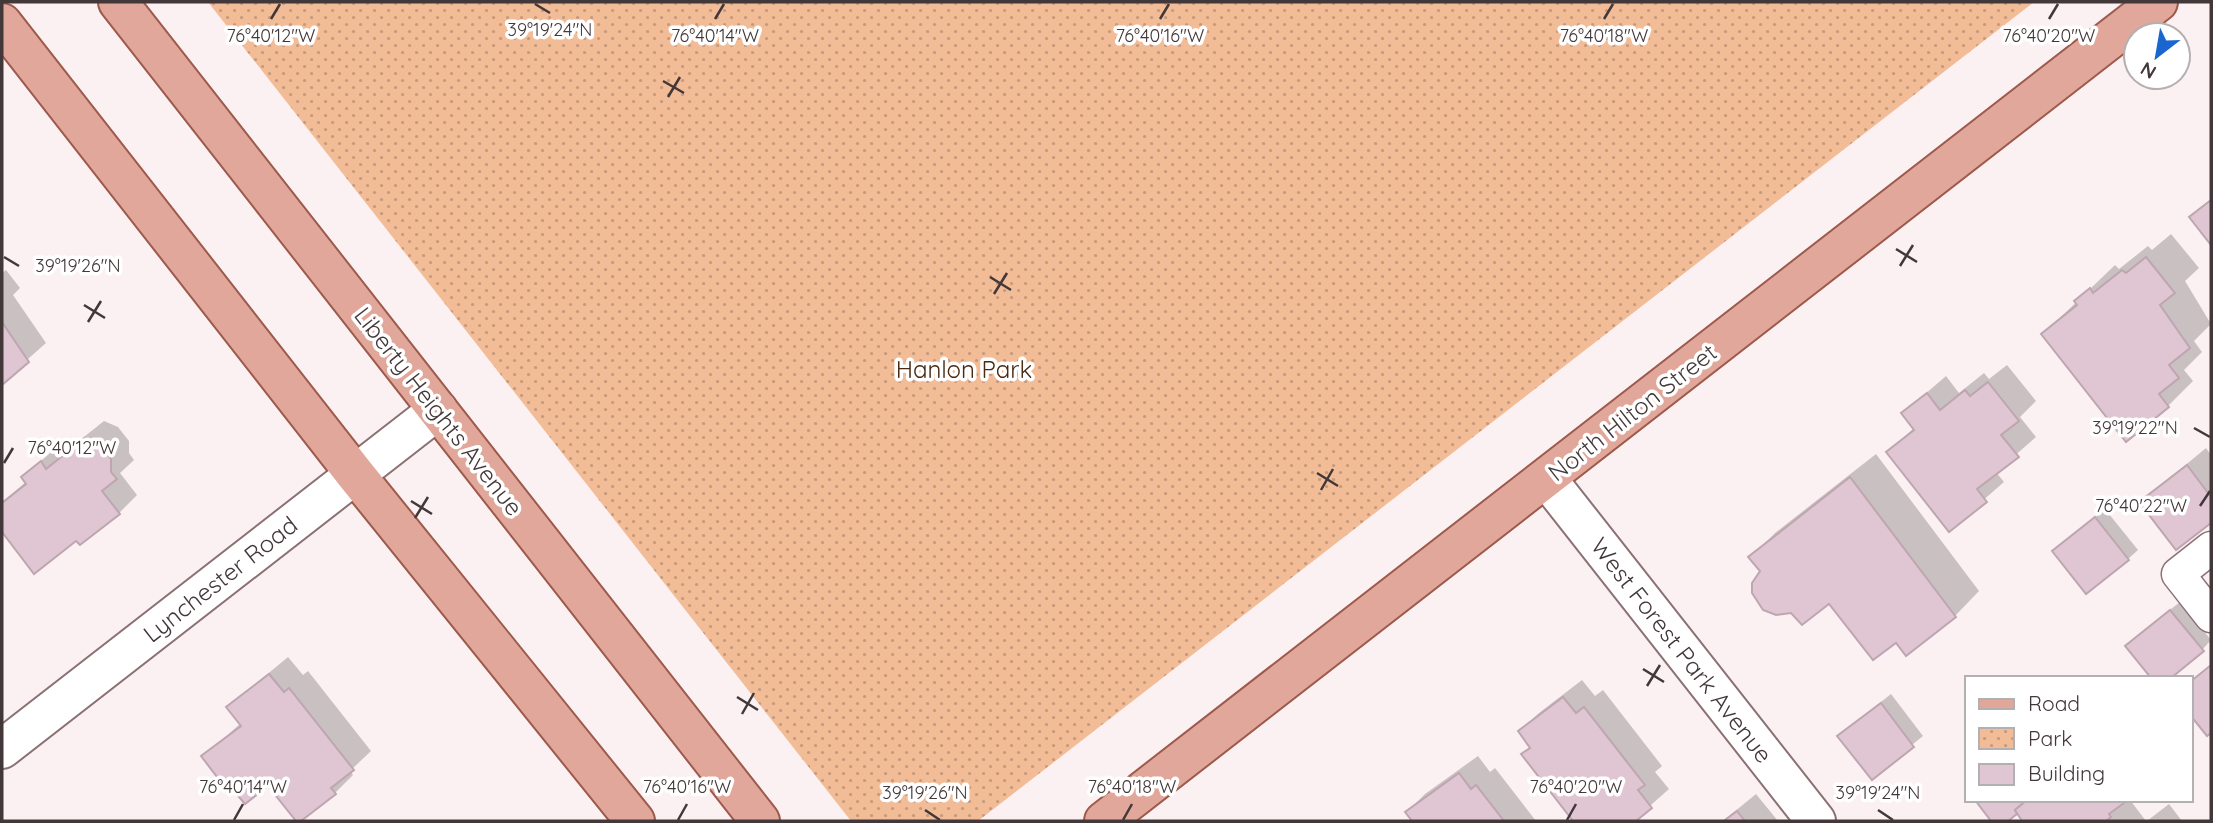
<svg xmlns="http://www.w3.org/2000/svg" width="2213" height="823" font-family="Quicksand,sans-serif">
<defs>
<pattern id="park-dots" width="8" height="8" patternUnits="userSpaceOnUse" patternTransform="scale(1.75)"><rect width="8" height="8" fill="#f2bc97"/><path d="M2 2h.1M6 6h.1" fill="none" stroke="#c69a7c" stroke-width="1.8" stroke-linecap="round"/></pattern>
</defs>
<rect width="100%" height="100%" fill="#fcf1f2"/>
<path fill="url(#park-dots)" d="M208 2H2034L978 821H851Z"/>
<g fill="#0003">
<path d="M2171 234 2199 268 2185 281 2211 324 2194 341 2202 352 2184 370 2193 381 2168 406 2126 439 2043 334 2115 265 2119 269 2148 246 2152 250Z"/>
<path d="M6 270 20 288 13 295 46 343 2 382V273Z"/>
<path d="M2007 365 2036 401 2020 417 2036 437 1996 472 2004 482 1949 530 1888 452 1914 428 1903 413 1946 376 1959 393 1984 373 1989 379Z"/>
<path d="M104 421 118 427 129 441V453L134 460 120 473 137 495 119 513 76 539 34 571 2 529V502L27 481 23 477 60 444 65 452Z"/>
<path d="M2206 448 2211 455V521L2177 548 2141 502Z"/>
<path d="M1876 454 1979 591 1955 616 1896 640 1829 601 1762 571 1751 557 1775 533Z"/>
<path d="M2105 509 2138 550 2128 559 2054 551Z"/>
<path d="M2180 602 2211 640 2202 650 2137 636Z"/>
<path d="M288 657 303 675 308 671 371 751 350 771 353 775 335 793 298 821 268 784 203 757 241 723 228 707Z"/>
<path d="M1582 680 1595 696 1603 690 1662 766 1655 772 1669 789 1633 821H1575L1523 754 1531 746 1520 731 1539 713Z"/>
<path d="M1891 694 1923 736 1872 777 1849 727Z"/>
<path d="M1478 756 1490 772 1495 768 1536 821H1414L1407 812 1425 794Z"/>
<path d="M1756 794 1778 821H1723Z"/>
<path d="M1977 800H2130L2146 821H2024L2017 812 2005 821H1993Z"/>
<path d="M2169 804 2182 821H2147Z"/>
</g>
<g fill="#dfc6d2" stroke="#bea6b1" stroke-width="2">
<path d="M2211 200V245L2189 217Z"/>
<path d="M2146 257 2175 293 2160 305 2190 348 2169 365 2179 378 2159 394 2169 407 2126 442 2041 334 2077 305 2074 301 2090 288 2093 293 2122 270 2126 273Z"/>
<path d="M2 322 29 362 2 385Z"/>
<path d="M1988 382 2019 421 2001 435 2019 457 1977 489 1987 502 1949 532 1886 452 1914 430 1901 413 1927 393 1940 410 1965 390 1970 396Z"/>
<path d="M85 438 100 445 111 459V472L117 479 102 491 120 514 80 545 76 541 34 574 2 532V503L26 484 21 477 41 461 46 469Z"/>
<path d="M2187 465 2211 497V523L2176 550 2139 502Z"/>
<path d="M1850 477 1956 617 1906 656 1896 643 1873 660 1829 604 1802 625 1791 613 1776 615 1763 610 1752 593V583L1760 571 1748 557Z"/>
<path d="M2095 517 2129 560 2086 594 2052 551Z"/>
<path d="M2170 610 2204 651 2171 678H2151L2125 646Z"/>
<path d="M2211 665V733L2207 736 2190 715V682Z"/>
<path d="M269 674 284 692 289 688 354 770 331 788 336 794 301 821H296L268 786 245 804 234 791 230 794 201 756 241 726 226 707Z"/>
<path d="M1563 697 1576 713 1584 707 1645 785 1638 790 1652 808 1636 821H1573L1521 754 1530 748 1518 731Z"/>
<path d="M1881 703 1914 747 1872 780 1837 736Z"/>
<path d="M1459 773 1471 789 1476 785 1504 821H1412L1405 812Z"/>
<path d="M1975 800H2027L2015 810 2017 814 2008 821H1991Z"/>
<path d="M2027 800H2121L2124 803 2109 814 2111 817 2106 821H2022L2015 810Z"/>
<path d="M1737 811 1745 821H1724L1725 820Z"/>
</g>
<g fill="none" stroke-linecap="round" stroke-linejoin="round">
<g stroke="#8b7174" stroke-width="35">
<path id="service" d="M2211 548 2178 574 2211 616"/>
</g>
<g stroke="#8b7174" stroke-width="42">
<g id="minor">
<path d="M1547 479 1816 821"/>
<path d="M2 749 438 410"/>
</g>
</g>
<g stroke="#9d5a4c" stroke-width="42">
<g id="primary">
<path d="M118 2 760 821"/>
<path d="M2 23 355 474 635 821"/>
<path d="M1104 821 2158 2"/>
</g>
</g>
<use href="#service" stroke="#fff" stroke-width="32"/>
<use href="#minor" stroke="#fff" stroke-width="38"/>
<use href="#primary" stroke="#e1a79a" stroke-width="38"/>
</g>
<path fill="none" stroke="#433839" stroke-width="2.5" d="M535 4 550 13M271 19 280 4M715 19 724 4M1160 19 1169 4M1604 19 1613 4M2049 19 2058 4M663 81 684 93M668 97 680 77M1896 249 1917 262M4 257 19 266M1900 266 1913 245M990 277 1011 290M994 294 1007 273M84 305 105 318M88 322 101 301M2194 428 2210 437M4 463 13 448M1317 473 1338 486M1321 490 1333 469M411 501 432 514M2200 506 2210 491M415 518 428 497M1643 669 1664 682M1647 686 1660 665M737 697 758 710M742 714 754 693M925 810 940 820M1878 810 1893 820M234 820 243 804M678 820 687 804M1123 820 1132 804M1567 820 1576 804"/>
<g text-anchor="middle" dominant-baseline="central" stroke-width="7" stroke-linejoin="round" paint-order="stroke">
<g font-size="24" fill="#492b14" stroke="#fff">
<text x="964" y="369">Hanlon Park</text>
</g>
<g font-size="24" fill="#433839" stroke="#fff">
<text transform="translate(439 411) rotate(52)">Liberty Heights Avenue</text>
<text transform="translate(1632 412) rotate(-38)">North Hilton Street</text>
<text transform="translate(220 579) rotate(-38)">Lynchester Road</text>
<text transform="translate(1682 650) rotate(52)">West Forest Park Avenue</text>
</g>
</g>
<g font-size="18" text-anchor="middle" fill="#433839" stroke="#fff" stroke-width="7" stroke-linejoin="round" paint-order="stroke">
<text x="550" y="36">39°19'24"N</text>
<text x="715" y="42">76°40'14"W</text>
<text x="1160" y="42">76°40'16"W</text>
<text x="1604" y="42">76°40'18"W</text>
<text x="271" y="42">76°40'12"W</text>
<text x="2049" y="42">76°40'20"W</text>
<text x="78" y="272">39°19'26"N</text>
<text x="2135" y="434">39°19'22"N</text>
<text x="72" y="454">76°40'12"W</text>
<text x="2141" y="512">76°40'22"W</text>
<text x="243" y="793">76°40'14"W</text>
<text x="687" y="793">76°40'16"W</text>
<text x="1132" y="793">76°40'18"W</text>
<text x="1576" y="793">76°40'20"W</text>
<text x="925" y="799">39°19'26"N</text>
<text x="1878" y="799">39°19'24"N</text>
</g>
<rect width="2213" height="823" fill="none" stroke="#433839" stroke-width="7"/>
<rect x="1965" y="676" width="228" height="126" fill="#ffffff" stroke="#b4afb0" stroke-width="2"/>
<rect x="1979" y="699" width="35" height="10" fill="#e1a79a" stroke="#b4afb0" stroke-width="2"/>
<text x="2028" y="711" font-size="21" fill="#433839">Road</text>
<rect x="1979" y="728" width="35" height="21" fill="url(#park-dots)" stroke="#b4afb0" stroke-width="2"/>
<text x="2028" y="746" font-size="21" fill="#433839">Park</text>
<rect x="1979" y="764" width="35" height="21" fill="#dfc6d2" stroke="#b4afb0" stroke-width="2"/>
<text x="2028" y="781" font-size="21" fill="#433839">Building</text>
<g transform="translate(2157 56) rotate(211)"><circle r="33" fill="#ffffff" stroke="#b4afb0" stroke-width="2"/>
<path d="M0-5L12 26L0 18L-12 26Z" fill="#1b65d0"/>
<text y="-10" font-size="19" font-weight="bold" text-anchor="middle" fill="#433839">N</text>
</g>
</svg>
